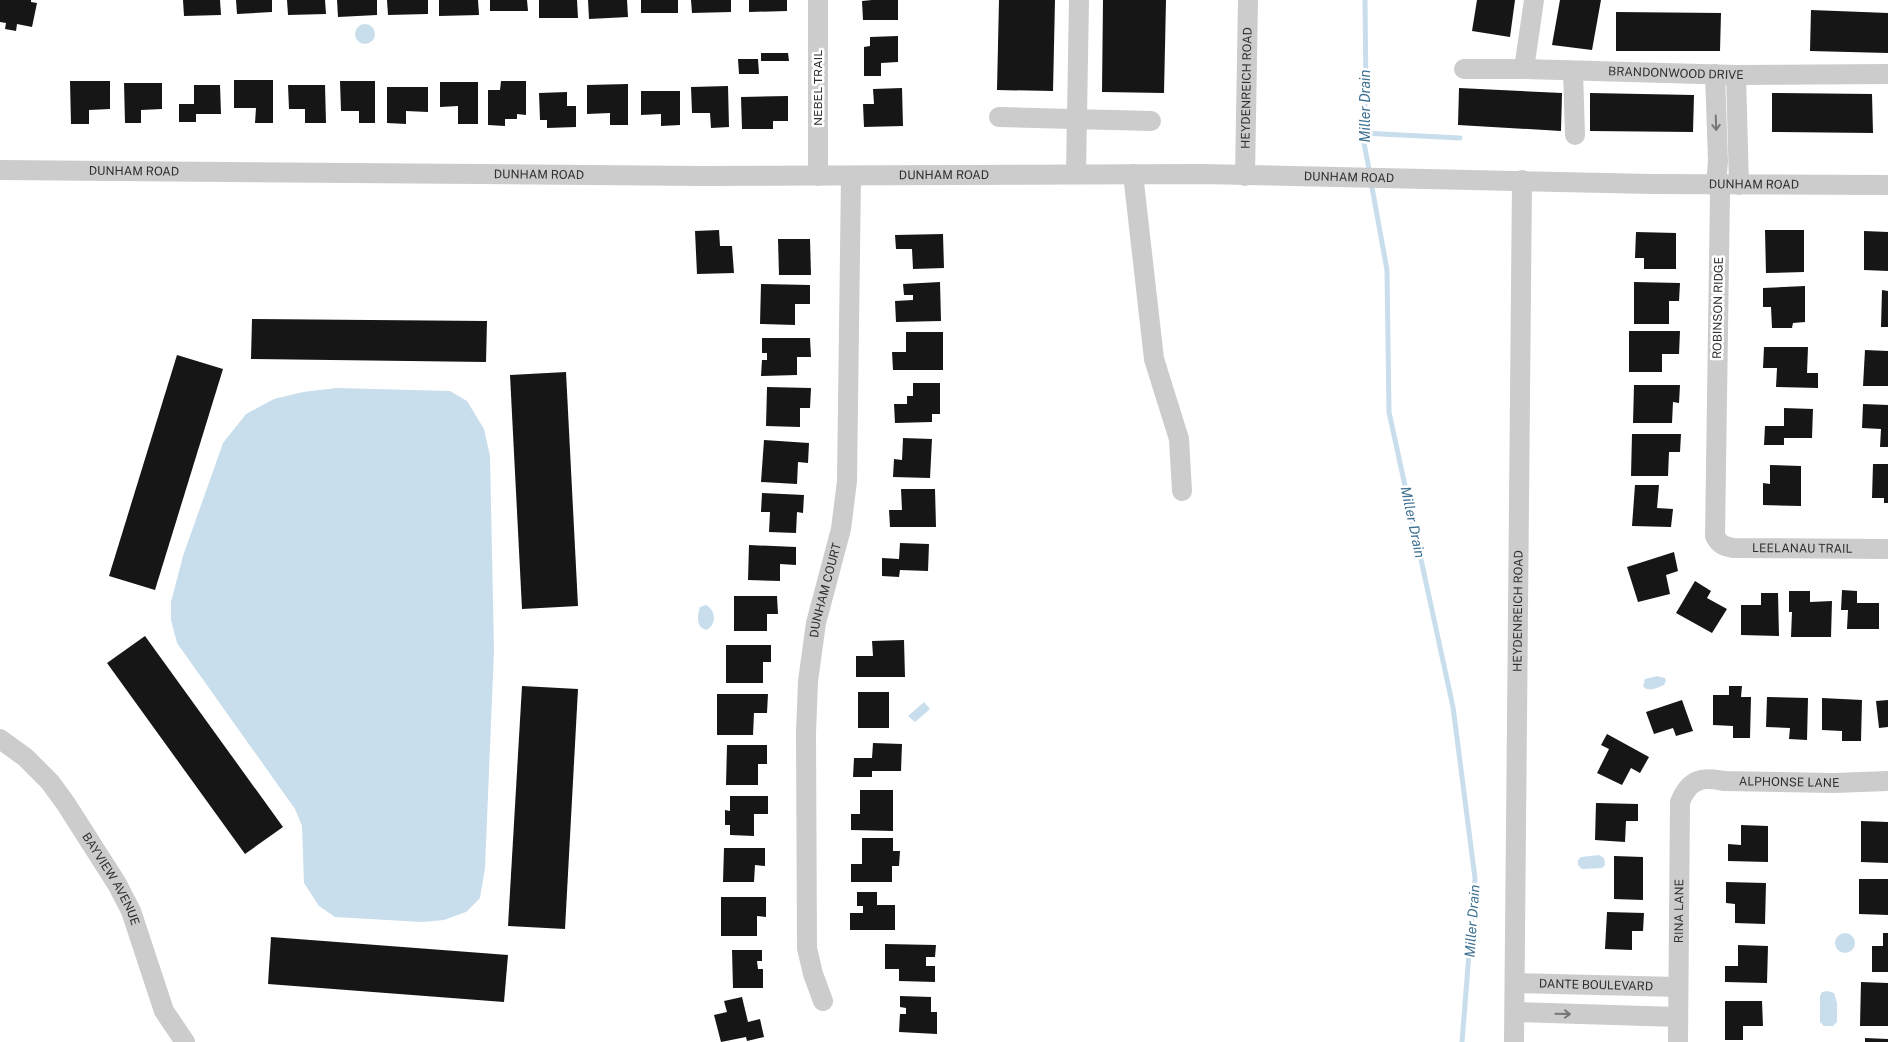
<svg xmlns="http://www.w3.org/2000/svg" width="1888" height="1042" font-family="'Public Sans',sans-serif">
<rect width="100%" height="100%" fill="#fff"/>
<g fill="#c9deec">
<circle cx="365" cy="34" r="10"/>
<path d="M337 388 450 391 467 401 484 429 490 456 494 650 485 868 480 898 466 912 444 920 422 922 335 917 319 906 304 883 302 826 295 809 177 643 171 620V602L183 556 223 443 246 414 274 399 303 392Z"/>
<path d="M706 605C716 610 717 625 706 630 696 627 697 616 700 607Z"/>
<path d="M1657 676 1665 678 1666 681 1664 685C1657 688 1648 693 1643 686L1645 679Z"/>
<path d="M924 702 930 709 915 722 908 716Z"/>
<path d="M1599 855 1604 858 1605 865 1602 868 1582 869 1578 865V860L1581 857Z"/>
<circle cx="1845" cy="943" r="10"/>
<path d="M1827 991 1834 993 1837 1003V1022L1833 1026H1824L1820 1022V996L1822 992Z"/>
</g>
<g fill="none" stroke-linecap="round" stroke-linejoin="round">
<g stroke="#c9deec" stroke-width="5">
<path d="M1365 0 1366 92 1362 133 1370 174"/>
<path d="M1362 133 1460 138"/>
<path d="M1371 182 1387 270 1389 412 1453 707 1475 878 1462 1042"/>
</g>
</g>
<g fill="#161616">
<path d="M0 0H31V2L37 3 32 27 17 24 16 31 5 29 6 23 0 22Z"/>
<path d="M183 0H220L221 15 184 16Z"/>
<path d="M236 0H272V12L237 14Z"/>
<path d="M287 0H325L326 14 288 15Z"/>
<path d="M337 0H377V15L338 17Z"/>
<path d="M387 0H428V14L388 15Z"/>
<path d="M439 0H478L479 15 439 16Z"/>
<path d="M490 0H527L528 11H490Z"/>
<path d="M539 0H577L578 18H539Z"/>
<path d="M588 0H627L628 17 589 19Z"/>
<rect x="641" y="0" width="37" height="13"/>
<path d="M691 0H731V12L692 13Z"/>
<path d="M749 0H787V11L749 12Z"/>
<path d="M872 0H898V20H863L862 1Z"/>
<path d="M999 0H1055L1053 91 997 90Z"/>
<path d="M1103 0H1166L1164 93 1102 92Z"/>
<path d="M1477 0H1515L1510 37 1472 31Z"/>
<path d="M1560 0H1601L1592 50 1552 45Z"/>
<path d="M1811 10 1888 13V53L1810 51Z"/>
<path d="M1616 12 1721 13 1720 51H1616Z"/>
<path d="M898 36V62L881 63V76H864V47L870 46V37Z"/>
<path d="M761 53H788L789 61H761Z"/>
<path d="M738 59H758L759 74H739Z"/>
<path d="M234 80H273V123H255L256 108H234Z"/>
<path d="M70 81H110V109L89 110V124H71Z"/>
<path d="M340 81H375V123H359V111H341Z"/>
<path d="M501 81H526V115L517 114V119H505V126L488 125V90H500Z"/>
<path d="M440 82H478V124H458V106L440 107Z"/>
<path d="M124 83H162V109L141 110V123H125Z"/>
<path d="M628 84V125H610V113L587 114V85Z"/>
<path d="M194 85H220L221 114H196V122H179V104H194Z"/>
<path d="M288 85H325L326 123H305V109H289Z"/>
<path d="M728 86 729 127 711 128 710 113H692L691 87Z"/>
<path d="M387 87H428V112L406 111V124L387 123Z"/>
<path d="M902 88 903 126 864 127 863 104H874L873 89Z"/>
<path d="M1459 88 1562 93 1561 131 1458 125Z"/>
<path d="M641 91H680V125L661 126V114L641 115Z"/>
<path d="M567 92V106H576V127L547 128V120H540L539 93Z"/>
<path d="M1590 93 1694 95 1693 132 1590 131Z"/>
<path d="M1772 93 1872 94 1873 133 1772 132Z"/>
<path d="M788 96V121H773V129H742L741 97Z"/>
<path d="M719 230 720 246H732L734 273 697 274 695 231Z"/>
<path d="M1765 230H1804V272L1766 273Z"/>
<path d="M1864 231 1888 232V271L1864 270Z"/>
<path d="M1636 232 1676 233V269H1644V258H1635Z"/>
<path d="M943 234 944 268 913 269 912 249H896L895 235Z"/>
<path d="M778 239H810L811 275H779Z"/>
<path d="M940 282 941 321 896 322 895 301 913 300V295H904L903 284Z"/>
<path d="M1634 282 1680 283 1679 301H1669V324H1634Z"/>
<path d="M761 284 810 285V304H795V325L760 324Z"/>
<path d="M1805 286V322L1793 323 1792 328H1772L1771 307H1763V288Z"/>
<path d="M1882 290 1888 291V327H1881Z"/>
<path d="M252 319 487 321 486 362 251 359Z"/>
<path d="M1629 331H1680L1679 354H1662V372H1629Z"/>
<path d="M906 332H943V370H893L892 352H906Z"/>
<path d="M762 338H810L811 357H797V375L761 376 762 360H767V353H762Z"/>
<path d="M1764 347H1808L1807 373H1818V388L1776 387 1777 368H1763Z"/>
<path d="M1865 350 1888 351V386H1863Z"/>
<path d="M177 355 223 369 155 590 109 576Z"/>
<path d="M566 372 578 606 522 609 510 375Z"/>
<path d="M913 383H940V414H932V422L895 423 894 404H907V396H913Z"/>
<path d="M1634 385H1680L1679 403 1673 402 1672 423H1633Z"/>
<path d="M767 387 811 388 810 408H800V427L766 426Z"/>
<path d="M1863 404 1888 405V447H1880L1881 429 1862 428Z"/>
<path d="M1784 408 1813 409 1812 438H1784V445H1764L1765 426H1784Z"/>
<path d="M1632 434H1681L1680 452H1669L1668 476H1631Z"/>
<path d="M903 438 932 439 930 478 893 477 894 459 902 460Z"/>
<path d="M764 440 809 443 808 463 798 462 797 484 761 482Z"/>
<path d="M1873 464H1888V503H1884V498H1872Z"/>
<path d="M1770 465 1801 466V506L1763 505V483L1770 484Z"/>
<path d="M1635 485H1659L1657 508 1673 509 1671 527 1632 526Z"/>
<path d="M901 489H935L936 527H890L889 510H902Z"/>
<path d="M762 493 804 495 803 513 797 512 796 533 769 532 770 512H761Z"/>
<path d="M900 543 929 544 928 571 900 570 899 577 882 576V558L899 559Z"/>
<path d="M749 545 796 547V565L780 564V581L748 580Z"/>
<path d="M1674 552 1678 571 1666 575 1670 594 1638 602 1627 567Z"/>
<path d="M1695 581 1711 591 1707 598 1727 609 1712 633 1676 613Z"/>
<path d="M1842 590 1857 591V603H1879V629H1847L1848 610H1841Z"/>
<path d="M1789 591H1810V602L1832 601 1831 637H1791L1792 612H1789Z"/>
<path d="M1761 593H1778L1779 636 1741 635V605H1761Z"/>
<path d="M734 596H777L778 614H767V631H734Z"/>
<path d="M145 636 283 827 245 854 107 663Z"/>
<path d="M904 640 905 677H856V656H873L872 641Z"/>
<path d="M726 645H771V662H763V683H726Z"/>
<path d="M522 686 578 689 565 929 508 926Z"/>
<path d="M1729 686H1742L1741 697H1751L1750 738H1733V726L1713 725V695H1729Z"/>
<rect x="858" y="692" width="31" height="36"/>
<path d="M717 694H768L767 713H754L753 735H717Z"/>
<path d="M1767 697 1808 698 1807 740 1789 739 1790 728 1766 727Z"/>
<path d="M1822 698 1862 700 1861 741H1842V731L1822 730Z"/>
<path d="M1682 700 1693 731 1676 736 1673 728 1654 734 1646 712Z"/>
<path d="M1888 700V727L1879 728 1876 701Z"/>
<path d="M1607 734 1649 757 1640 773 1631 768 1622 785 1597 773 1609 749 1601 745Z"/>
<path d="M873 743 902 744 901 771H872V777H853L854 758H872Z"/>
<path d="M727 745H767V764H758V785H726Z"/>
<path d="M860 790H893V831L851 830V814H860Z"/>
<path d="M730 796H768V814H754V836L730 835V825H725V810L730 811Z"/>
<path d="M1596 803 1638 804V821H1626L1625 842 1595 840Z"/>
<path d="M1861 821 1888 822V863L1861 862Z"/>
<path d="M1741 825 1768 826V862L1728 861V844L1741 845Z"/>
<path d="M862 838H893V851H900L899 866H892V882H851V864H862Z"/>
<path d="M724 848H765V866L755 865 754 882H723Z"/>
<path d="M1614 856 1643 857V900L1614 899Z"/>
<path d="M1859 879H1888V915L1859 914Z"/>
<path d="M1726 882 1766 883 1765 924 1735 923V904L1726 903Z"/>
<path d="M857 892H877V905H895V930H850V913H863V906H857Z"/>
<path d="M721 897H766V917L757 916V936H721Z"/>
<path d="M1607 912 1644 913 1643 931H1632V950L1605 949Z"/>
<path d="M1883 933H1888V972H1872V946H1883Z"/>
<path d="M271 937 508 955 504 1002 268 984Z"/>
<path d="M885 944 936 945 935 957H926V966H935V982L899 981V969H885Z"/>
<path d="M1738 945 1768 946 1767 983 1725 982V966H1738Z"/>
<path d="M732 950H762V961H757L758 969H763V988H733Z"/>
<path d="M1861 982 1888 983V1026H1860Z"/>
<path d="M900 996 931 997V1012H937V1034L899 1032 900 1014H906V1008L900 1007Z"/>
<path d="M742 997 748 1022 760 1019 764 1037 747 1041 746 1037 721 1042 714 1015 727 1012 724 1001Z"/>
<path d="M1725 1001H1762L1763 1026H1743V1040H1725Z"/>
<path d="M1865 1038 1888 1039V1042H1865Z"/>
</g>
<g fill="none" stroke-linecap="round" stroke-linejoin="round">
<g stroke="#ccc" stroke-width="20">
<path id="s1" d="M1464 69H1524L1736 75 1888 74"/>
<path d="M1524 69 1534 0"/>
<path d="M1573 71 1575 135"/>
<path id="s2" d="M1715 74 1718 161 1716 185 1720 194 1715 536C1719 544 1723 546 1733 548L1888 549"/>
<path d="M1736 75 1739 185"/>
<path d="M999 117 1151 121"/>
<path id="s3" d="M0 170 701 176 1202 174 1652 184 1888 185"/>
<path d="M1076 173 1079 0"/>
<path d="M1133 174 1154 359 1179 439 1182 491"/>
<path d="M818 176V0"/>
<path id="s4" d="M1245 176 1248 0"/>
<path id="s5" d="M0 739 25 757 50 782 66 804 117 884 131 911 164 1011 185 1042"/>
<path id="s6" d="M1515 983 1678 987"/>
<path id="s7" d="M823 1001 813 974 807 948 806 733 808 681 816 623 841 529 847 481 851 176"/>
<path d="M1515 1012 1678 1017"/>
<path id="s8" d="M1514 1042 1522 180"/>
<path id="s9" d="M1678 1042 1680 802C1689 780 1701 776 1724 781L1834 783 1888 781"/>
</g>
</g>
<defs><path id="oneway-shaft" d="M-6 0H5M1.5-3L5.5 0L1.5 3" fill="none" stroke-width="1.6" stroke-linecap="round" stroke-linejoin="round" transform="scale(1.25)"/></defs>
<g stroke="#767676">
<use href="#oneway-shaft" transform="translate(1716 123) rotate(88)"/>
<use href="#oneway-shaft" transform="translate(1563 1014) rotate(1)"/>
</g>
<g text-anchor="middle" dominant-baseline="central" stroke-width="5" stroke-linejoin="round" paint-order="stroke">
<g font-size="12" fill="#2f2f2f" stroke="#fff">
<text stroke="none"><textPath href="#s1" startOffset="212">BRANDONWOOD DRIVE</textPath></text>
<text transform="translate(818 88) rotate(-90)">NEBEL TRAIL</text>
<text stroke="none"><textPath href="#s4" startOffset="88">HEYDENREICH ROAD</textPath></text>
<text stroke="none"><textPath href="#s3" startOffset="134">DUNHAM ROAD</textPath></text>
<text stroke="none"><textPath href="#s3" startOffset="539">DUNHAM ROAD</textPath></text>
<text stroke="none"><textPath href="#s3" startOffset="944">DUNHAM ROAD</textPath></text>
<text stroke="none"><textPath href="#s3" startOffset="1349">DUNHAM ROAD</textPath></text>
<text stroke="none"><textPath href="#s3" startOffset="1754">DUNHAM ROAD</textPath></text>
<text transform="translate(1718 308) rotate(-89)">ROBINSON RIDGE</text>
<text stroke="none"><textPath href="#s2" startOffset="555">LEELANAU TRAIL</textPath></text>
<text stroke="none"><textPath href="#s7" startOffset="415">DUNHAM COURT</textPath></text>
<text stroke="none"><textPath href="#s8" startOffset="431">HEYDENREICH ROAD</textPath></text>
<text stroke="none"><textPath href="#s9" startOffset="360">ALPHONSE LANE</textPath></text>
<text stroke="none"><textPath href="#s5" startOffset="181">BAYVIEW AVENUE</textPath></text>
<text stroke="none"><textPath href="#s9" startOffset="131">RINA LANE</textPath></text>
<text stroke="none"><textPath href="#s6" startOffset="81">DANTE BOULEVARD</textPath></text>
</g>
<g font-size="14" font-style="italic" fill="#3d7091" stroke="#fff">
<text transform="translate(1365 106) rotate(-90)">Miller Drain</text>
<text transform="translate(1413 522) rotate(78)">Miller Drain</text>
<text transform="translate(1472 921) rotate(-86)">Miller Drain</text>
</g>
</g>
</svg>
